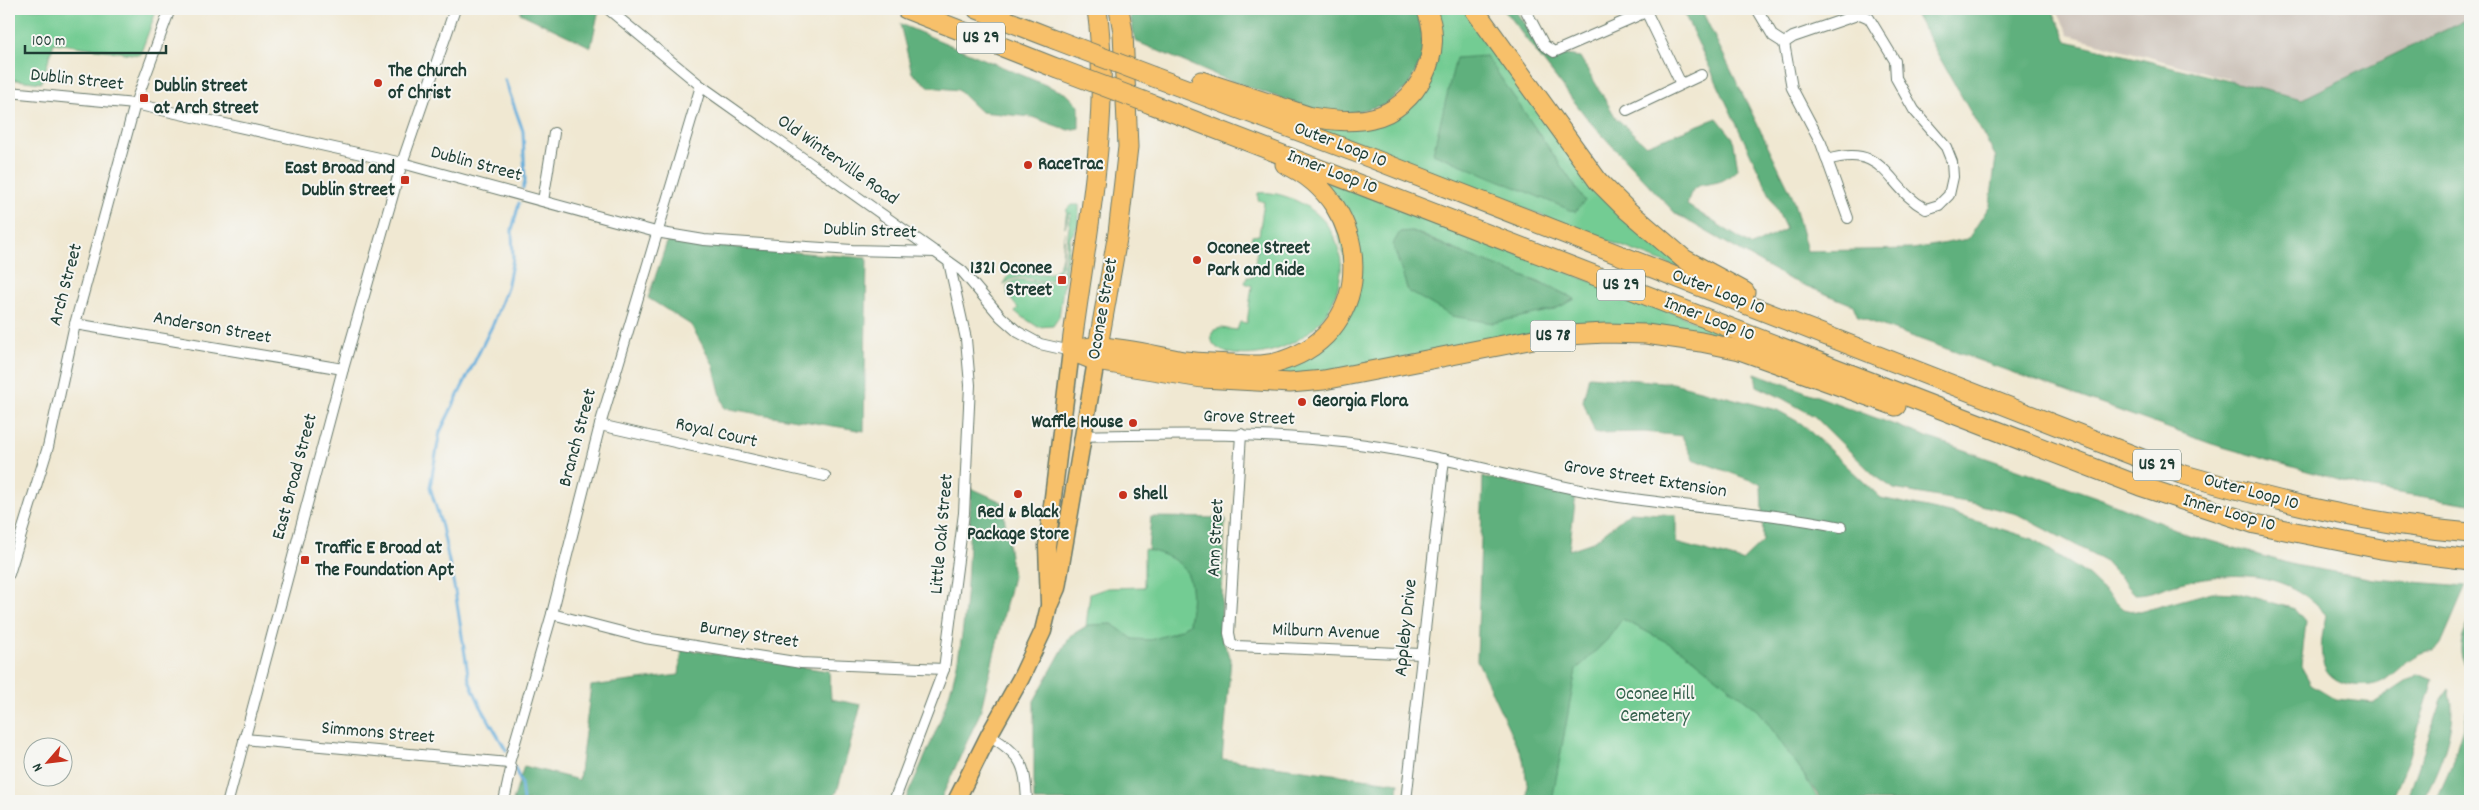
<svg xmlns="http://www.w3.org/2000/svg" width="2479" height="810" font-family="Dekko,sans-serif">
<rect width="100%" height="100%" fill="#f6f6f2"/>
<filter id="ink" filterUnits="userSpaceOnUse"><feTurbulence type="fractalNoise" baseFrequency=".02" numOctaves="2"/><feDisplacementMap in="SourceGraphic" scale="10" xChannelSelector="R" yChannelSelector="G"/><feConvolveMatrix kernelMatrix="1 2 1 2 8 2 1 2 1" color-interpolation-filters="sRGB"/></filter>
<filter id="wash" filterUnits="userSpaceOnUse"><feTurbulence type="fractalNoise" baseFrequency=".0096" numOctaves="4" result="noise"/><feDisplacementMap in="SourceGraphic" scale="20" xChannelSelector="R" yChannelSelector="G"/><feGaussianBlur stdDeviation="1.12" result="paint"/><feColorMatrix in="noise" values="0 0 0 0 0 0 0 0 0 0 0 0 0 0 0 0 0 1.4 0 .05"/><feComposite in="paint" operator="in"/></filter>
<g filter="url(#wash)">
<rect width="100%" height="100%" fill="#f0e8d2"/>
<path fill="#ccc2b9" d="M2056 9H2470V32L2302 114 2228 97 2229 79 2069 35Z"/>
<g fill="#73cc93" stroke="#498464" fill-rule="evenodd">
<path d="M9 9H157L140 55 54 43 41 83 9 79Z"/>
<path d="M1431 9H1467L1530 97 1689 272 1293 120 1346 127 1427 84Z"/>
<path d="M1327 181 1782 354 1626 326 1370 368 1260 378 1295 362 1354 293 1325 185ZM1413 231 1480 261 1547 285 1574 299 1553 310 1538 312 1408 291 1393 244Z"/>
<path d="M1258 193C1279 190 1309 204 1323 220 1338 238 1345 261 1339 283 1319 371 1193 367 1214 330L1221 328 1237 330 1240 322 1247 323 1252 286 1245 283 1247 277H1253L1258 244 1251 241 1252 236 1259 235 1264 202 1258 200Z"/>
<path d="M1071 205H1079V224L1070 238 1059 317 1053 326 1038 327 1015 312 1018 308 1008 296 1007 287C1019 269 1041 292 1058 279L1064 265 1071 213H1069L1065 227 1067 209Z"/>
<path d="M1065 232 1062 264 1055 278C1036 288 1023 267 1004 285 1006 262 1045 281 1056 270 1065 261 1062 242 1065 232Z"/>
<path d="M1144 549C1194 556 1195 582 1189 624 1175 633 1149 647 1132 639 1125 635 1118 628 1112 624L1086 626 1090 594 1107 588 1144 587Z"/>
<path d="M1685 569 1819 801H1543L1571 632Z"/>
</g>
<g fill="#5eb07d" stroke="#3e7658">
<path d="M522 9H599L591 47 520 13Z"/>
<path d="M1129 9H1418L1424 55 1408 87 1384 105 1349 113 1315 110 1222 78 1135 41Z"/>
<path d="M1503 9H1514L1545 52 1580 57 1616 118 1646 145 1717 118 1733 138 1738 169C1733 173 1725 181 1718 182 1699 187 1693 181 1687 205L1752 246 1786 229 1682 9H1701L1792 195 1807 251 1913 249 1968 239 1990 205 1996 157 1912 9H2052L2067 41 2302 99 2470 18V504L2367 488 2212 444 1858 317 1853 305 1789 279 1676 214 1590 122Z"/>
<path d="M900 24 1067 94 1079 106V128L1068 130 1032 117 981 112 958 90 930 87 912 73Z"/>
<path d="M1486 56 1585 201 1575 212 1433 153 1456 58Z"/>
<path d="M1412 231C1466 257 1522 273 1575 299L1553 310 1493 323 1452 316 1408 291 1393 244 1400 232Z"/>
<path d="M667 242 867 258 864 431 724 408 713 364 691 325 648 298Z"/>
<path d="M1755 373 1927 437 2102 499 2190 535 2294 565 2374 579 2466 586 2441 644 2435 651C2413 649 2400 671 2383 681 2374 686 2363 686 2353 685 2313 679 2320 645 2326 615 2287 569 2231 570 2176 584 2161 588 2151 594 2135 594L2104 560 2017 514 1977 504 1894 489 1874 475 1814 416 1778 396 1757 386Z"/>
<path d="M1589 376 1673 383 1777 410 1802 424 1881 498 1950 513 2033 539 2089 576 2123 609 2139 612 2212 592 2238 593 2295 609 2306 622 2301 666 2311 684 2336 699 2374 703 2418 674 2433 680 2409 759 2391 801H1822L1759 711 1684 651 1622 619 1607 640 1576 670 1552 801H1526L1528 789 1523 759 1477 660 1483 477 1576 495 1569 550 1593 542 1630 512 1676 515V543L1742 561 1763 541 1761 484 1693 459 1682 436 1644 432 1595 433 1583 401Z"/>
<path d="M971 488 1002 502 1013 576 980 713 940 801H905C922 762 942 723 953 681 969 619 968 552 971 488Z"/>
<path d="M1151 517 1225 518 1221 625 1224 643 1231 659 1222 759 1399 783 1397 801H1034V701L1070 636 1088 625 1112 624 1133 639 1150 640 1174 633 1189 624C1195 582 1194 561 1148 550Z"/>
<path d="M2470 620V673C2456 653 2460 641 2470 620Z"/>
<path d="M682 649 829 671 831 699 861 705 837 792 828 801H513L524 766 579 780 591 686 679 675Z"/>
<path d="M2449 689C2460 721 2438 773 2422 801H2407L2441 700Z"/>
<path d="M2470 703V801H2436L2451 767Z"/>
</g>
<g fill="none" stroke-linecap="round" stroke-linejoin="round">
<g stroke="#63addb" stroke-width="3">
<path d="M505 80 523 131 525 181 523 188"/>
<path d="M506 750 480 705 469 680 455 591 442 527 430 487 440 432 494 322 507 288 513 259 512 230 519 203"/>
<path d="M515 768 521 783 523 801"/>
</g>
</g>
</g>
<g filter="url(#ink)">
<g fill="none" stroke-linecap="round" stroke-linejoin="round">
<g stroke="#68796b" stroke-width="12">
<g id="street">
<path d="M608 9 701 86 962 271 1001 317 1018 332 1040 344 1071 351"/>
<path d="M1525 9 1544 45 1554 52 1646 12"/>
<path d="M1645 9 1681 84"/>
<path d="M1757 9 1773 36 1784 43 1793 37 1860 14 1869 18 1895 61 1896 78 1914 110 1946 147 1952 162 1953 177 1949 195 1939 205 1926 209C1886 188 1887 142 1827 160"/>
<path d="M1784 43 1792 88 1821 143 1848 218"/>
<path d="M9 92 135 104 402 163 656 232 704 240 852 250 936 252"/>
<path d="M1627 110 1701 75"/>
<path d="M543 201 554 133"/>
<path d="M75 324 343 369"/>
<path d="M600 425 825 476"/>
<path d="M1241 434 1229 633 1231 643 1236 646 1421 654"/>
<path d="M1082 436C1177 434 1272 432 1366 445 1452 457 1534 484 1619 497 1693 508 1768 512 1841 527"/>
<path d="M9 574 48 447 75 324 135 104 170 9"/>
<path d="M552 614 645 638 801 663 944 669"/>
<path d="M989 735C1022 756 1025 763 1027 801"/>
<path d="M244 739 509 763"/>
<path d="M228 801 343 369 402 163 455 9"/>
<path d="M504 801 511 769 509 763 552 614 600 425 701 86"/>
<path d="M894 801 944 669 964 513 970 385 966 339 949 262"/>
<path d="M1406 801 1444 459"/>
</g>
</g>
<g stroke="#68796b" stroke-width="19">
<g id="primary">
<path d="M1049 603 1047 546 1071 351"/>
<path d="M956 801 989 735 1021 678 1043 631 1049 606 1057 588 1096 361"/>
</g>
</g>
<g stroke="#68796b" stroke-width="21">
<g id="highway">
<path d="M906 9 1056 68"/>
<path d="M977 9 1054 39"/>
<path d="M1474 9 1598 181 1627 210 1684 259 1745 292"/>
<path d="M1154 77 1363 155 2181 474C2280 502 2368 524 2470 533"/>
<path d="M1201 81 1311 117C1330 120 1353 123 1372 118 1418 108 1446 50 1426 9"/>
<path d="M1151 104 2140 486 2255 524 2381 549 2470 560"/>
<path d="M1071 351 1096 361 1202 378 1290 383 1324 380 1549 336 1606 333 1646 334 1701 342 1740 350 1896 406"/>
<path d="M1071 351C1085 240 1112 120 1097 9"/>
<path d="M1072 351C1080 349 1090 346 1098 347 1127 348 1156 356 1184 361 1200 363 1217 363 1233 364 1250 365 1266 367 1282 361 1379 331 1373 203 1285 164"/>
<path d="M1096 358 1118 233 1128 147 1123 32 1119 9"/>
</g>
</g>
<use href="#street" stroke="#fff" stroke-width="10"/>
<use href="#primary" stroke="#f7c06b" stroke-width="16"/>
<use href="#highway" stroke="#f7c06b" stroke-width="19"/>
<g stroke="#68796b" stroke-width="21" stroke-linecap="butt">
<g id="highway-bridge">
<path d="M1054 39 1154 77"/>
<path d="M1056 68 1151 104"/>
</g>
</g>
<use href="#highway-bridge" stroke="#f7c06b" stroke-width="19"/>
</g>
</g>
<g fill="#c8321e" stroke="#f6f6f2" stroke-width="2">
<circle cx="378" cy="83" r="5"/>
<rect x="139" y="93" width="10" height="10" rx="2.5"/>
<circle cx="1028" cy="165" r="5"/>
<rect x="400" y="175" width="10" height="10" rx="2.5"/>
<circle cx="1197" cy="260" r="5"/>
<rect x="1057" y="275" width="10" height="10" rx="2.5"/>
<circle cx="1302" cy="402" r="5"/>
<circle cx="1133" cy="423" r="5"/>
<circle cx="1018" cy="494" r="5"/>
<circle cx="1123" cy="495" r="5"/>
<rect x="300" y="555" width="10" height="10" rx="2.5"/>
</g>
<g text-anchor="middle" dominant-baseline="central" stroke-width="4" stroke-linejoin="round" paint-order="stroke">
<g fill="#f6f6f2" stroke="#60746d" stroke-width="1">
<rect x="957" y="22.5" width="48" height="31" rx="4"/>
<rect x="1597" y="269.5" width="48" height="31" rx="4"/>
<rect x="1530.5" y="320.5" width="45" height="31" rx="4"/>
<rect x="2133" y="449.5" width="48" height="31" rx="4"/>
</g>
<g font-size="18" font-weight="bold" fill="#1f3d34">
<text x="981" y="38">US 29</text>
<text x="1621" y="285">US 29</text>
<text x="1553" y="336">US 78</text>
<text x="2157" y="465">US 29</text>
</g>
<g font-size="19" font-weight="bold" fill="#1f3d34" stroke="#f6f6f2" text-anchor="start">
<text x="388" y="72">The Church<tspan x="388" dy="22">of Christ</tspan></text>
<text x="154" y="87">Dublin Street<tspan x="154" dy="22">at Arch Street</tspan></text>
<text x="1038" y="165">RaceTrac</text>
<text x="395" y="169" text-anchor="end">East Broad and<tspan x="395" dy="22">Dublin Street</tspan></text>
<text x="1207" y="249">Oconee Street<tspan x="1207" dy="22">Park and Ride</tspan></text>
<text x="1052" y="269" text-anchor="end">1321 Oconee<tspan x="1052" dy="22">Street</tspan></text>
<text x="1312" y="402">Georgia Flora</text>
<text x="1123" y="423" text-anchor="end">Waffle House</text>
<text x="1133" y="495">Shell</text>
<text x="1018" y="513" text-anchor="middle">Red &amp; Black<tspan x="1018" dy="22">Package Store</tspan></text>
<text x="315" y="549">Traffic E Broad at<tspan x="315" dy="22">The Foundation Apt</tspan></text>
</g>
<g font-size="19" fill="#1f3d34" stroke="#f6f6f2">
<text transform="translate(77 81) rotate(6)">Dublin Street</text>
<text transform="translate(1340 146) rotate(21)">Outer Loop 10</text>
<text transform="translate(837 161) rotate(35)">Old Winterville Road</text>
<text transform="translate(476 165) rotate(15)">Dublin Street</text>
<text transform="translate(1332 173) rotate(21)">Inner Loop 10</text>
<text transform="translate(870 232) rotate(2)">Dublin Street</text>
<text transform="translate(67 285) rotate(-75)">Arch Street</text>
<text transform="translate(1718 293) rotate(21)">Outer Loop 10</text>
<text transform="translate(1104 309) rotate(-80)">Oconee Street</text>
<text transform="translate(1709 320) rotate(21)">Inner Loop 10</text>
<text transform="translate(212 329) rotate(10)">Anderson Street</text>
<text transform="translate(1249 419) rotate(2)">Grove Street</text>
<text transform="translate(716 434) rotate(13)">Royal Court</text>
<text transform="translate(579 438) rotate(-75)">Branch Street</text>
<text transform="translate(296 477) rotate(-75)">East Broad Street</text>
<text transform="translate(1645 480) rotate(9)">Grove Street Extension</text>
<text transform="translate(2251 493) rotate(15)">Outer Loop 10</text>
<text transform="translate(2229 514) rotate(16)">Inner Loop 10</text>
<text transform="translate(943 534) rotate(-85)">Little Oak Street</text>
<text transform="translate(1217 538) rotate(-87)">Ann Street</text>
<text transform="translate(1407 628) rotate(-84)">Appleby Drive</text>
<text transform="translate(1326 633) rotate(2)">Milburn Avenue</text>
<text transform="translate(749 636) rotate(9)">Burney Street</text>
<text transform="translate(378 734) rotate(5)">Simmons Street</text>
</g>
<g font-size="19" fill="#34614c" stroke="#f6f6f2">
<text x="1655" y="695">Oconee Hill<tspan x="1655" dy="22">Cemetery</tspan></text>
</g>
</g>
<rect width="2479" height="810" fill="none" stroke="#f6f6f2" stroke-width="30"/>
<g transform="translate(48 762) rotate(242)"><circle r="24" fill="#f6f6f2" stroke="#a0aca6"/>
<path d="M0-4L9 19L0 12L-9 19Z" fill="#c8321e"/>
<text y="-8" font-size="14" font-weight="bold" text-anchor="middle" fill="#1f3d34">N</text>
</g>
<path d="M25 45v8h141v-8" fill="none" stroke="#1f3d34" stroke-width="2.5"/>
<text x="32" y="45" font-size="15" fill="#1f3d34" stroke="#f6f6f2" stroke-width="4" paint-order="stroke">100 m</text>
</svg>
